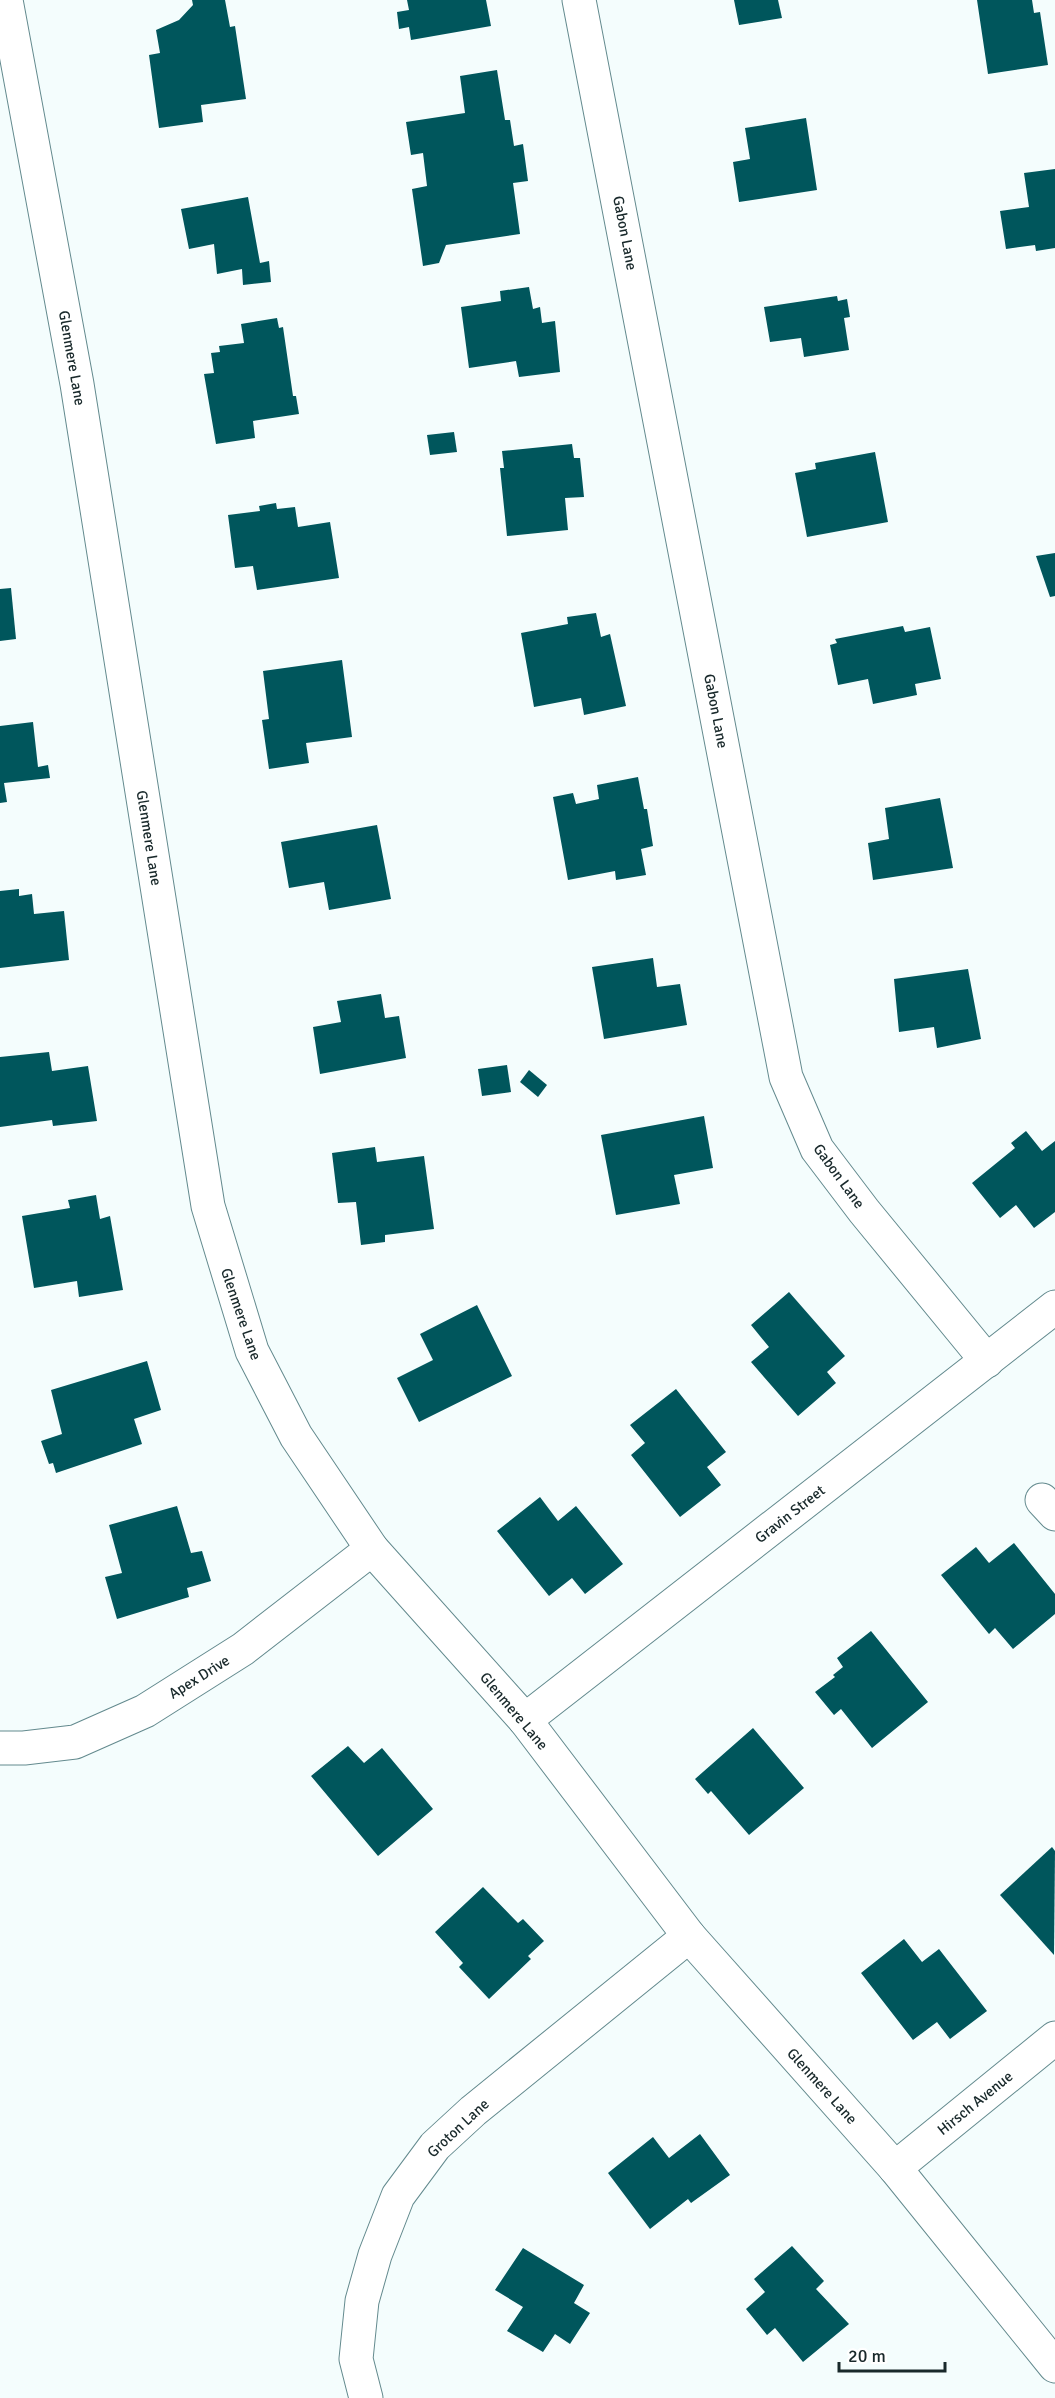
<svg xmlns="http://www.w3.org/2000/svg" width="1055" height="2398" font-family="Signika,sans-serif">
<rect width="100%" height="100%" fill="#f4fdfd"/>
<g fill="#00565c">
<path d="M192 0H225L230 27 235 26 246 99 201 105 203 122 159 128 149 55 160 53 156 30 179 20 193 5Z"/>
<path d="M407 0H486L491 26 411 40 409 27 399 29 397 12 409 10Z"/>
<path d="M734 0H778L782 18 739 25Z"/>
<path d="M977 0H1032L1034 13 1040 12 1048 65 988 74Z"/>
<path d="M497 70 505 120H510L514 146 523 144 528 181 513 183 520 234 446 245 439 263 423 266 412 189 427 186 423 153 411 155 406 122 465 113 460 76Z"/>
<path d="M806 118 817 190 739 202 733 162 750 159 745 128Z"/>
<path d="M1055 169V248L1036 251 1035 245 1006 249 1000 211 1029 207 1024 173Z"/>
<path d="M248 197 260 263 269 261 271 282 243 285 242 269 217 274 214 244 189 249 181 209Z"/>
<path d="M529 287 533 309 540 307 542 323 555 321 560 372 519 377 516 361 469 368 461 307 501 301 500 291Z"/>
<path d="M837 296 838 301 847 299 850 317 844 318 849 350 804 357 801 338 770 342 764 307Z"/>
<path d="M277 318 279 328 283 327 293 396H296L299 414 253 421 255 438 216 444 204 374 214 373 211 353 220 352 219 346 244 343 241 324Z"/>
<path d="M454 432 457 452 430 455 427 435Z"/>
<path d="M572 444 574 458H580L584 497 565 498 568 530 507 536 500 468H504L502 451Z"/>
<path d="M875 452 888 522 807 537 795 473 816 469 815 463Z"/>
<path d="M276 503 277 509 295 507 298 527 330 522 339 578 257 590 253 566 235 568 228 515 260 511 259 506Z"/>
<path d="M1055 553V596L1050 597 1036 556Z"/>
<path d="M11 588 16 639 0 641V589Z"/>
<path d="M596 613 601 637 610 634 626 706 584 715 581 698 534 707 521 633 568 624 567 617Z"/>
<path d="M903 626 905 632 930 627 941 679 915 684 917 695 873 704 868 679 838 685 830 645 837 643 835 639Z"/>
<path d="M342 660 352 737 306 743 309 763 269 769 262 720 269 719 263 671Z"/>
<path d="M33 722 38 767 48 765 50 778 4 783 7 802 0 803V726Z"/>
<path d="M638 777 644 809H647L653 846 641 849 646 875 616 880 615 871 568 880 553 797 573 793 576 804 599 799 597 785Z"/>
<path d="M940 798 953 868 873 880 868 843 889 839 885 808Z"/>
<path d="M377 825 391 899 329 910 324 882 289 888 281 842Z"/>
<path d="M19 889V896L32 894 34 914 64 911 69 960 0 968V891Z"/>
<path d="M653 958 657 987 680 984 687 1025 604 1039 592 967Z"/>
<path d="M968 969 981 1039 937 1048 934 1027 899 1032 894 979Z"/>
<path d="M381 994 385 1018 399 1016 406 1058 320 1074 313 1027 341 1022 337 1001Z"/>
<path d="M49 1052 52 1071 88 1066 97 1121 53 1126 52 1120 0 1127V1057Z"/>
<path d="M507 1065 511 1092 482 1096 478 1069Z"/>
<path d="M529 1070 547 1085 538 1097 520 1082Z"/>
<path d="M704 1116 713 1168 674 1175 680 1204 616 1215 601 1135Z"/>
<path d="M1026 1131 1042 1151 1055 1141V1212L1034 1228 1016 1205 1000 1218 972 1183 1015 1148 1011 1143Z"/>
<path d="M375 1147 377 1162 424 1156 434 1229 385 1235V1242L361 1245 356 1202 338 1203 332 1153Z"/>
<path d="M96 1195 100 1219 110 1216 123 1290 79 1297 77 1281 34 1288 22 1216 70 1208 68 1200Z"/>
<path d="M789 1292 845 1356 827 1372 836 1383 798 1416 751 1362 769 1347 751 1325Z"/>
<path d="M477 1305 512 1376 419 1422 397 1378 433 1360 420 1334Z"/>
<path d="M147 1361 161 1410 134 1419 142 1444 56 1473 53 1463 49 1464 41 1441 62 1434 51 1390Z"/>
<path d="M676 1389 726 1452 707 1467 721 1485 680 1517 631 1455 645 1443 630 1425Z"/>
<path d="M540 1497 558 1521 576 1506 623 1564 585 1594 572 1578 549 1596 497 1531Z"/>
<path d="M177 1506 191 1553 202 1551 211 1581 187 1588 189 1597 117 1619 105 1577 122 1573 109 1525Z"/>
<path d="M1014 1543 1055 1594V1614L1013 1649 995 1628 989 1634 941 1575 976 1547 989 1563Z"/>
<path d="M871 1631 928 1702 872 1748 841 1709 834 1715 815 1692 835 1677 833 1675 843 1667 837 1658Z"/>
<path d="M753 1728 804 1788 749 1835 711 1791 708 1794 695 1779Z"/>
<path d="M348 1746 364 1763 382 1748 433 1809 378 1856 311 1776Z"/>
<path d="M1052 1847 1055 1851 1054 1955 1000 1895Z"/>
<path d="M483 1887 518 1923 523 1919 544 1941 528 1956 531 1959 489 1999 459 1967 463 1963 435 1932Z"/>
<path d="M904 1939 922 1962 939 1949 987 2011 950 2039 937 2022 913 2040 861 1973Z"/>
<path d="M700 2134 730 2175 691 2203 688 2199 650 2229 608 2173 653 2137 669 2158Z"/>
<path d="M792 2246 824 2281 816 2289 849 2324 803 2362 775 2328 767 2335 746 2309 765 2292 754 2279Z"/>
<path d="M523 2248 584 2285 574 2303 590 2313 570 2344 555 2334 543 2352 507 2331 523 2307 495 2290Z"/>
</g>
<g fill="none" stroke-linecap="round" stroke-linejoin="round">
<g stroke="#638a8e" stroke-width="35">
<g id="street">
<path d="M6 0 77 384 208 1206 252 1351 296 1436 372 1549 525 1720 689 1936 895 2168 1055 2366"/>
<path d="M579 0 786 1077 817 1149 864 1211 987 1361"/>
<path d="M1042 1500 1055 1514"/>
<path d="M525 1720 1055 1307"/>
<path d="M0 1748H24L75 1742 145 1711 243 1649 372 1549"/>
<path d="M895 2168 1055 2038"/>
<path d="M366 2398 356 2359 362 2301 375 2255 398 2196 435 2146 473 2111 689 1936"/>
</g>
</g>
<use href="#street" stroke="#fff" stroke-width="33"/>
</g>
<g text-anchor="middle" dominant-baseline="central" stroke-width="6" stroke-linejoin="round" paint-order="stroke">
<g font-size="15" fill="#19292b" stroke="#fff">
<text transform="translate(625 233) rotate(79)">Gabon Lane</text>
<text transform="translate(72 358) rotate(80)">Glenmere Lane</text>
<text transform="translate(716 711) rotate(79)">Gabon Lane</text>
<text transform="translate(149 838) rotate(81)">Glenmere Lane</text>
<text transform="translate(839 1176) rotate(54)">Gabon Lane</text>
<text transform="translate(241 1314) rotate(71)">Glenmere Lane</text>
<text transform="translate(790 1514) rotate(-38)">Gravin Street</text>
<text transform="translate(199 1677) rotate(-32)">Apex Drive</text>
<text transform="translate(514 1711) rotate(50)">Glenmere Lane</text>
<text transform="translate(822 2086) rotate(48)">Glenmere Lane</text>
<text transform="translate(975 2103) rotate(-39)">Hirsch Avenue</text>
<text transform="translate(458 2128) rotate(-43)">Groton Lane</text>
</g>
</g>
<path d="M839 2362v9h106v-9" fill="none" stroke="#19292b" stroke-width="3"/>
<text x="848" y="2362" font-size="18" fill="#19292b" stroke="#ffffff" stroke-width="4.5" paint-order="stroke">20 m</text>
</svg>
